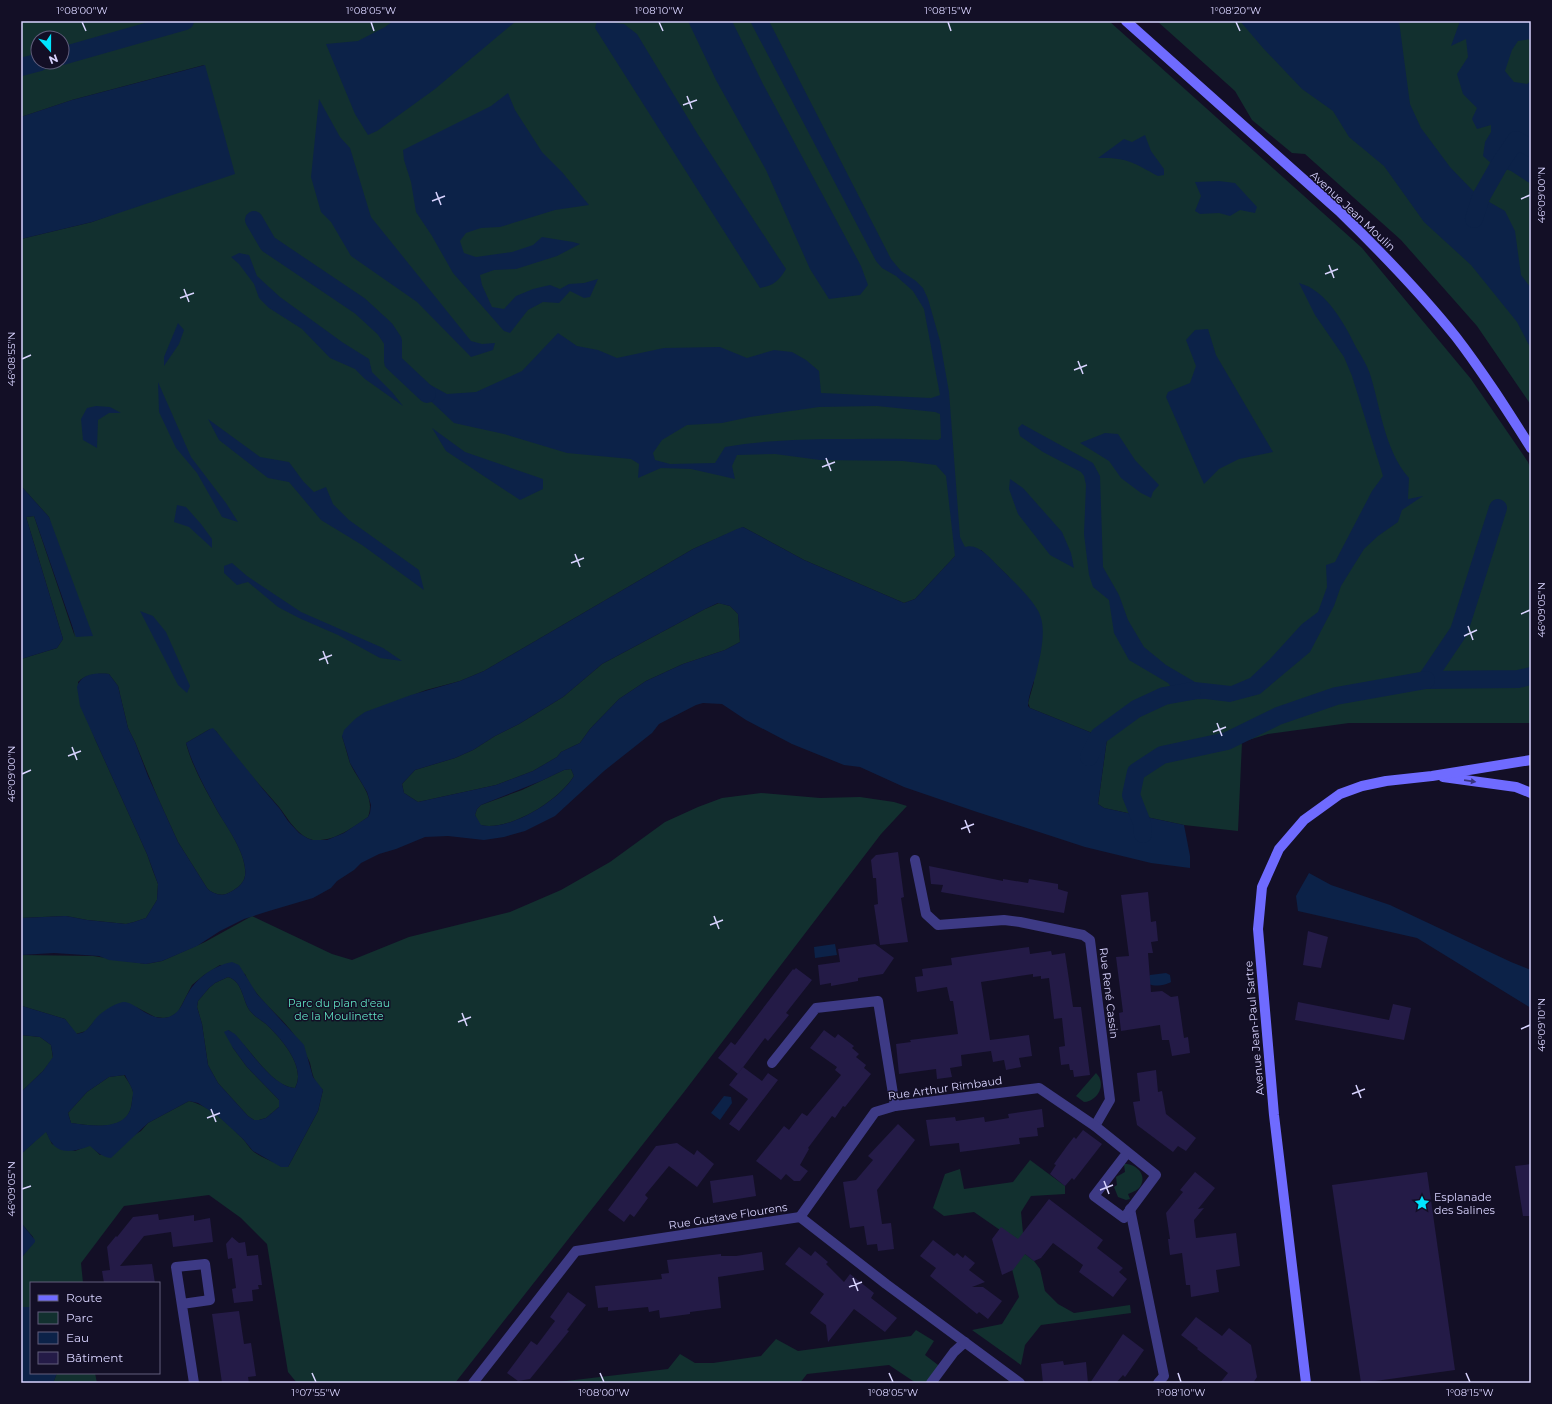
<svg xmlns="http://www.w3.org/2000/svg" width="1552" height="1404" font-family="Montserrat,sans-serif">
<rect width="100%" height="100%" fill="#130f26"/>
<g fill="#12302f" fill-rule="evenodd">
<path d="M21 21H1109L1362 248 1471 379 1528 462 1531 470V723H1349L1268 734 1242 742 1238 831 1184 825 1104 808 1098 804 1107 739 1030 708 1028 703 1034 682 1009 577 981 550 957 554 915 599 904 603 804 560 743 527 693 549 484 671 460 681 426 690 395 702 342 736C345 745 347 754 350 763 358 781 376 796 368 817 352 828 334 842 313 840 308 839 303 836 300 833 291 825 286 816 279 807 258 782 234 759 216 731L210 729 186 743C192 767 206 790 218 812 228 828 248 856 245 876 244 884 234 891 226 894 220 896 211 893 207 888L178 842 157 796 135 742 128 728 118 686 109 674C98 673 86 674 78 682L87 718 95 739 147 854 153 871 158 884 157 900 146 918 134 922 126 924 87 920 66 916 21 918V659L57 648 63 639 26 517 34 516 75 637 49 517 21 486V239L92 222 122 211 204 65 72 100 21 117ZM38 38H62V62H38Z"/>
<path d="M1157 21H1531V405L1477 326 1401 240 1305 154 1292 153 1252 120 1235 91Z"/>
<path d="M719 603 730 606 738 614 740 642 725 650 683 664 646 681 619 699 590 729 580 743 561 752 557 757 533 771 496 785 418 802 404 793 402 784 415 770 455 758 473 750 495 736 519 724 563 697 602 664 705 609Z"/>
<path d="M571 769 574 776C559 800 510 832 480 825L475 815 477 809 481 805 522 790 564 770Z"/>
<path d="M761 793 820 798 860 797 894 802 907 806 881 834 684 1092 455 1383H297L288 1372 267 1244 241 1218 209 1195 124 1206 81 1263 83 1283H31V1307H21V1258L34 1242 33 1237 21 1223V1154L46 1131 52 1144 75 1151 90 1145 100 1155 141 1131 148 1123 189 1101C210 1106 227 1123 242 1138 246 1142 249 1148 254 1152 264 1159 276 1163 288 1167L318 1111 323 1090C313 1080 313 1076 310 1063 307 1055 299 1044 295 1036 280 1014 255 999 245 974L220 965 204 975 192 985 178 1012 170 1017 164 1018 155 1017 136 1007 114 1006 97 1018 86 1031 76 1034 65 1019 22 1006H21V955L93 956 146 964 162 961 205 942 252 916 332 954 352 960 409 937 510 912 561 890 610 862 665 822 698 807 722 798Z"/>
<path d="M228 977C244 982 242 1002 251 1012 255 1017 261 1020 266 1024 280 1037 307 1067 295 1088 269 1086 249 1044 228 1030L233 1048 247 1067 279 1100V1107L266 1118 259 1120H254L248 1116 218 1083 208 1065 202 1024 197 1007 198 1001 209 988 215 983Z"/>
<path d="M21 1035 40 1037 51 1045 53 1058 43 1071 21 1092Z"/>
<path d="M1096 1073C1107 1084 1098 1101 1084 1102L1076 1096Z"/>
<path d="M124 1075C127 1080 132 1086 133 1092 134 1094 132 1099 132 1101 130 1133 93 1126 71 1123L68 1113 87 1092 109 1077Z"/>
<path d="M1030 1160 1065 1186V1194L1031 1196 1021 1212 1025 1254 1034 1261 1040 1269 1045 1291 1058 1304 1074 1313 1130 1305 1131 1313 1041 1325 1025 1345 1021 1365 972 1330 1002 1324 1019 1297 1012 1269 1000 1230 974 1212 944 1216 933 1208 945 1174 960 1169 964 1189 1013 1182Z"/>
<path d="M1124 1164C1135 1163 1147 1174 1141 1185 1139 1190 1133 1192 1128 1194L1130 1199 1126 1200 1118 1197 1114 1187 1117 1185 1116 1177 1125 1172Z"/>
<path d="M916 1330 934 1341 925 1355 942 1368 931 1383H916L889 1365 807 1374 800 1383H549L668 1369 680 1354 695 1363H713L761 1356 776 1339 798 1351 911 1336Z"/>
<path d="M57 1373H95L97 1383H53Z"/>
</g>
<g fill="#0c2248" fill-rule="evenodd">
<path d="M393 21H516L435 89 377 131 368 135 355 114 326 44 358 41 385 27Z"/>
<path d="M597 21 624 24 637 34 697 133 786 269C778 282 774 285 760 288L595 28Z"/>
<path d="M688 21H732L763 84 861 266 868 285 860 295 829 299 810 269 766 170 716 80Z"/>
<path d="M750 21H769L891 259 901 271 916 281 923 288 928 299 940 341 949 392 960 537 965 547C978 543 990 558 998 566 1010 578 1034 600 1040 615 1046 631 1041 653 1037 670 1035 680 1028 696 1028 706L1030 708 1107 739 1098 804 1104 808 1184 825 1190 856V868L1151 863 1085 847 974 811 904 787 860 767 844 765 792 744 746 720 722 704 703 703 696 705 659 724 652 733 604 771 555 816 525 831 504 837 484 840 448 836 425 837 396 849 379 854 361 863 354 870 337 881 331 888 313 898 269 911 244 919 220 931 197 946 162 961 146 964 109 960 99 956 54 953 21 955V918L66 916 87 920 126 924 134 922 146 918 157 900 158 884 147 854 80 706 77 687C81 673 97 673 109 674L118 686 128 728 135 742 148 776 178 842 207 888C211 893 220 896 226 894 234 891 244 884 245 876 248 856 228 829 218 812 206 790 193 767 186 743L210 729 213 728 216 731 262 788 280 809 288 821 299 833 307 838 312 840H327L344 833 368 817 370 813 371 805 367 792 350 763 347 752 342 736 344 730 355 719 365 712 411 695 460 681 484 671 693 549 737 529 743 527 804 560 904 603 915 599 955 556 946 476 936 465 903 461 820 460 775 454 737 455 732 466 735 479 691 469 661 468 638 478 639 464 631 459 567 453 504 434 454 423 403 375 425 382 447 394 476 392 522 371 558 333 577 346 598 350 617 358 664 348 720 347 747 358 774 350 792 352 806 360 819 371 821 393 931 398 940 395 924 309 913 291 896 276 882 268 876 261ZM877 406 935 412 940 414 941 438 938 440C899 438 862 439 824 439 791 440 757 441 725 447L715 463 670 464 655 460 653 453 662 440 687 425 722 423 750 417 819 407ZM718 603 730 606 738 614 740 642 725 650 683 664 646 681 619 699 590 729 580 743 561 752 557 757 533 771 496 785 418 802 404 793 402 784 415 770 455 758 473 750 495 736 519 724 563 697 602 664 705 609ZM571 769 574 776C560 800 509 832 481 825L475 815 477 809 481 805 541 781 564 770Z"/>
<path d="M1240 21H1399L1410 104 1421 128 1450 167 1477 195 1505 211 1515 231 1521 275 1531 288V349L1517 322 1471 265 1424 222 1384 166 1349 137 1333 111 1302 89 1263 48Z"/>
<path d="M1460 21H1531V39L1518 41 1512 50 1505 71 1514 82 1527 84 1531 81V184L1511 171 1492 164 1483 156 1485 142 1491 132V125L1477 129 1472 119 1477 108 1463 94 1457 74 1468 57 1466 39 1451 46Z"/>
<path d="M205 65 235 174 92 222 21 239V117L72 100Z"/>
<path d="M508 93 515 110 542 152 562 172 589 205 555 210 500 227 481 228 466 233 460 241 464 253 476 257 512 252 533 245 542 237 573 242 580 244 557 256 516 269 494 270 480 275 482 285 492 307 504 309 516 296 533 289 550 285 560 289 569 284 584 283 598 279 590 297 584 298 570 291 559 303 543 302 528 310 510 333 504 331 453 273 432 236 416 212 411 182 404 160 403 150 491 106Z"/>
<path d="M319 99 340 137 350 148 371 217 471 341 482 344 495 343 493 350 471 357 417 302 351 256 331 222 321 212 311 177Z"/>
<path d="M1145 135 1151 151 1164 169V175L1158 176C1134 163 1127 157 1098 158L1124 139 1132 142Z"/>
<path d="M1219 181 1235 183 1257 207 1255 213 1240 210 1230 216 1219 213 1200 214 1195 211 1201 196 1195 182Z"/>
<path d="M239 253 249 255 257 276 280 297 342 342 369 359 372 372 392 392 403 406 365 379 355 369 330 358 302 329 269 308 259 298 254 284 239 264 231 257Z"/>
<path d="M1299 283C1327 290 1345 325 1357 349 1362 357 1367 365 1370 374 1381 409 1384 449 1409 478L1408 499 1423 496 1402 510 1398 522 1378 536 1364 549 1341 586 1334 606 1310 652 1260 694 1230 702 1206 699 1164 700 1173 689 1168 683 1129 660 1114 633 1109 600 1093 587 1089 575 1084 534 1086 485 1084 476 1081 472 1043 452 1020 436 1018 428 1022 424 1093 463 1100 476 1103 567 1119 595 1128 620 1144 647 1166 665 1195 682 1231 686 1250 678 1269 660 1302 624 1318 612 1327 587 1326 565 1335 562 1372 491 1383 476 1352 376 1344 357 1315 315Z"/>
<path d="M178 323 184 330 179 344 164 366V357Z"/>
<path d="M1208 329 1216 355 1273 452 1239 459 1219 469 1204 484 1166 397 1168 392 1190 383 1196 366 1186 340 1195 330Z"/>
<path d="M158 382 191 457 226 503 238 522 222 517 197 473 176 448 159 412Z"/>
<path d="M96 406 110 407 121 413H109L98 420 97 448 83 440 81 419 87 408Z"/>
<path d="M208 419 260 457 289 462 303 481 314 492 326 487 333 504 349 520 419 570 424 590 362 545 321 520 289 482 268 478 219 440Z"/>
<path d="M432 428 465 452 543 479V489L520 500 446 451Z"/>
<path d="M1105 433 1118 434 1135 460 1159 485 1153 492 1151 498 1141 493 1121 478 1109 461 1080 443Z"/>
<path d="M1010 479 1023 488 1062 532 1071 553 1074 568 1050 555 1018 514 1009 489Z"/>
<path d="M21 486 49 517 93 636 76 637 34 516 26 517 63 639 57 648 21 659Z"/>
<path d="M177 505 186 507 201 524 212 539V548L189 527 174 522Z"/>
<path d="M232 563 247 576 301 612 383 648 402 661 380 658 338 635 299 618 278 607 248 582 237 585 224 573V566Z"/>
<path d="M140 611 153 616 166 632 190 686 187 693 178 685Z"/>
<path d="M1309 873 1331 885 1390 905 1511 962 1531 970V1008L1417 938 1298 911 1296 896Z"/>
<path d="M835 944 837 955 815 958 814 947Z"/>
<path d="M232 962 239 965 257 994 304 1045 313 1077 323 1090 318 1111 288 1167H281L253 1151 243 1139 218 1116 198 1103 189 1101 148 1123 111 1158C102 1157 97 1152 90 1146 78 1150 61 1156 52 1143 49 1140 48 1135 46 1132L21 1154V1092L43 1071 53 1057 51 1045 40 1037 21 1035V1006H22L65 1019 77 1034C79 1033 83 1033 85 1031 90 1028 93 1021 97 1017 103 1011 114 1004 123 1002 134 1000 152 1025 171 1016 180 1012 182 1004 187 995 196 978 213 966 232 962ZM228 977C244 982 242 1002 251 1012 255 1017 261 1020 266 1024 280 1037 307 1067 295 1088 273 1087 249 1049 235 1034L228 1030 224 1032 233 1048 247 1067 279 1100V1107L266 1118 259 1120H254L248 1116 218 1083 208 1065 202 1024 197 1007 198 1001 209 988 215 983ZM125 1075C127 1080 132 1087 133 1092 133 1095 132 1099 132 1101 130 1132 93 1126 71 1123L68 1113 87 1092 109 1077Z"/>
<path d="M1166 973 1170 975 1171 982C1166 985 1155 987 1149 984L1148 978 1150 975Z"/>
<path d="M724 1096 731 1097 732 1103 720 1120 711 1113Z"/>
<path d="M21 1223 35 1240V1242L21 1258Z"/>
<path d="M21 1307H31V1373H57L53 1383H21Z"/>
</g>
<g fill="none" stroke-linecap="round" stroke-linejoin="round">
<g stroke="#0c2248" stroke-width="18">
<path d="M62 56 185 21"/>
<path d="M21 67 40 62"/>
<path d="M1474 219 1481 197 1498 167 1516 140 1531 148"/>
<path d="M254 220 268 244 360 306 385 329 393 341V362L427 394"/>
<path d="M1498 508 1459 631 1426 680 1518 679 1531 676"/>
<path d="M1089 757 1099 736 1136 709 1164 696 1192 691"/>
<path d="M1143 834 1142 823 1131 795 1136 772 1162 755 1227 741 1278 716 1336 696 1426 680"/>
</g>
</g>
<g fill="#241b47">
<path d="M898 852 904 897 901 898 908 942 880 945 874 905 878 904 876 878H873L871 860 876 855Z"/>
<path d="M929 866 1003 881V879L1028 883 1029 879 1058 884V889L1068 892 1064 913 941 892 943 885 931 884Z"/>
<path d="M1148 892 1151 922 1156 921 1158 941 1151 942 1153 953H1148L1151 992 1162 991 1171 997 1178 996 1184 1038 1188 1037 1190 1053 1172 1056 1169 1040H1162L1160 1025 1121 1031 1119 1013 1123 1012 1116 957 1129 956 1121 895Z"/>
<path d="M1308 931 1328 937 1321 968 1303 965Z"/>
<path d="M875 944 894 958 883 974 858 978V981L831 986V983L820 985 818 965 840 962 838 949Z"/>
<path d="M1029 947 1030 954 1051 951 1052 955 1065 953 1073 1007H1081L1090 1075 1074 1077 1073 1070H1070L1069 1064 1061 1065 1059 1047 1065 1046 1062 1018 1054 1019 1049 978 1041 979V976L1033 977V974L981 982 990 1040 1029 1035 1032 1056 1019 1058 1021 1067 1006 1070 1004 1060 993 1062 991 1051 961 1055 962 1066 950 1068 952 1077 937 1079 936 1069 899 1074 896 1044 911 1042 910 1040 958 1034 953 1001H950L947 987 917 992 915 977 923 976 922 969 952 965 951 958Z"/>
<path d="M796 968 812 980 786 1013 789 1015 768 1041 765 1038 738 1074 718 1058 731 1042 735 1045 793 969 794 970Z"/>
<path d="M1298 1002 1389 1020 1393 1004 1411 1008 1404 1040 1295 1020Z"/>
<path d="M824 1030 835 1038 838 1034 854 1046 852 1048 859 1054 856 1057 866 1065 864 1068 871 1074 845 1107 843 1106 835 1118 832 1116 808 1148 809 1149 800 1165 808 1171 800 1181H794L786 1174 781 1180 756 1161 784 1126 789 1130 802 1113 807 1116 841 1075 835 1070 837 1067 810 1048Z"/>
<path d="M743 1067 762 1081 768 1073 778 1080 739 1131 729 1124 748 1099 729 1085Z"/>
<path d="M1156 1070 1158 1092 1162 1091 1166 1114 1196 1138 1186 1151 1178 1146 1173 1152 1137 1125 1133 1102 1140 1101 1137 1073Z"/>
<path d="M1042 1109 1044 1127 1037 1128 1038 1136 1019 1138 1020 1144 960 1152 959 1143 930 1146 926 1120 955 1117 956 1121 984 1117 985 1122 1009 1118 1008 1114Z"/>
<path d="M898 1124 915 1140 877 1190 882 1224 891 1223 894 1249 878 1251 877 1244 867 1245 864 1226 850 1228 843 1182 856 1180 873 1160 868 1156Z"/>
<path d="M1083 1130 1102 1144 1074 1180 1072 1178 1065 1186 1050 1174 1056 1165 1054 1164 1067 1146 1074 1137 1076 1139Z"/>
<path d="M677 1143 694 1155 697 1150 714 1164 697 1187 669 1166 645 1195 648 1198 634 1217 630 1214 624 1222 608 1210 656 1146Z"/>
<path d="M1531 1164V1216H1523L1515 1166Z"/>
<path d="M1195 1172 1215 1188 1198 1209 1204 1208 1194 1220 1196 1238 1236 1233 1240 1266 1216 1270 1219 1292 1191 1297 1190 1285H1186L1182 1253 1170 1255 1168 1239H1170L1166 1213 1183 1192 1180 1190Z"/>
<path d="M1427 1172 1455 1370 1361 1383 1332 1185Z"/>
<path d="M753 1175 756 1196 713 1203 710 1181Z"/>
<path d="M1049 1199 1103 1240 1097 1248 1123 1268 1119 1272 1127 1279 1113 1297 1079 1272 1083 1265 1053 1243 1041 1258 1034 1261 1025 1254 1013 1270 1002 1275 992 1239 1001 1227 1018 1239Z"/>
<path d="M158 1214 159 1220 194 1215V1221L210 1218 213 1242 173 1247 171 1232 144 1236 120 1266 152 1264 155 1283H104L102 1271 110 1270 107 1247 116 1236 117 1237 133 1217Z"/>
<path d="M232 1237 239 1243 245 1242 247 1256 258 1255 262 1285H258L259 1289 252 1290 253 1301 234 1303 232 1289 236 1288 232 1258 228 1259 226 1244Z"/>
<path d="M933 1240 954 1256 957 1253 963 1258 965 1255 975 1263 969 1270 985 1282 972 1287H983L1002 1301 988 1319 979 1312 977 1314 930 1276 936 1268 920 1256Z"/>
<path d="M799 1247 811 1256 815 1251 828 1262 826 1264 844 1282 850 1274 874 1293 871 1298 897 1318 885 1332 854 1309 828 1342 826 1325 810 1313 824 1294 785 1264Z"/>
<path d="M762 1252 764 1270 718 1277 721 1308 690 1312V1314L660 1318 659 1310 649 1312 648 1307 608 1311V1307L598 1308 595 1286 662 1279 661 1274 669 1273 667 1260 721 1254V1256H736Z"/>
<path d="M568 1292 586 1305 567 1330 569 1331 530 1379 518 1381 507 1373 531 1341 537 1345 555 1321 550 1317Z"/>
<path d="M239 1311 244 1344 251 1343 256 1376 248 1377 249 1383H222L212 1314Z"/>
<path d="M1196 1317 1222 1336 1229 1328 1251 1345 1257 1377 1253 1383H1220L1228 1373 1197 1349 1198 1348 1181 1335Z"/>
<path d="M1123 1334 1144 1350 1125 1377 1123 1375 1116 1383H1090Z"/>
<path d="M1063 1361 1064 1365 1086 1362 1088 1383H1043L1041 1364Z"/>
</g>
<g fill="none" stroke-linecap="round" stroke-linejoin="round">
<g stroke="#3d3a85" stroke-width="10">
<path d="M915 860 926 914 938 925 1004 920 1020 922 1083 935 1090 940 1110 1100 1095 1126"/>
<path d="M772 1063 816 1008 878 1001 895 1106"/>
<path d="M1130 1209 1164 1376 1158 1383"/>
<path d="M800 1217 875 1112 895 1106 1039 1088 1095 1126 1156 1175 1124 1218 1094 1196 1127 1153"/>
<path d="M182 1304 210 1300 205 1264 176 1267 194 1383"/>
<path d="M931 1383 954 1352 965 1342"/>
</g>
<path stroke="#3d3a85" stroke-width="10" d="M473 1383 576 1251 800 1217 886 1284 1020 1383"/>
<g stroke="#6f6bff" stroke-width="10">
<path d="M1126 21 1339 211C1380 251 1420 292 1456 337 1483 372 1507 410 1531 448"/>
<path d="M1443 777 1516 787 1531 793"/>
<path d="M1306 1383 1274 1115 1258 929 1262 887 1279 849 1304 820 1340 794 1362 786 1386 781 1432 776 1531 760"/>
</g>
</g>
<defs><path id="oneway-solid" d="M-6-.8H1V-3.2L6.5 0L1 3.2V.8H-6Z"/></defs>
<use fill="#38347d" href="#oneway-solid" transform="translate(1470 781) rotate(8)"/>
<path fill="none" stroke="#d9d4ff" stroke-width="1.5" d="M82 22 86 31M371 22 374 31M659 22 663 31M948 22 951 31M1236 22 1240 31M687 96 692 109M683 105 697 100M436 192 441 205M1521 199 1530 195M432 201 445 196M1329 265 1334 278M1325 274 1338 269M184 289 189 302M180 298 194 293M22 359 31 355M1078 361 1083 374M1074 370 1087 365M826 458 831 471M822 467 835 462M575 554 580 567M571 563 584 558M1521 614 1530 610M1468 626 1473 640M1464 636 1477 630M323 651 328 664M319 660 332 655M1217 723 1222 736M1213 732 1226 727M72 747 77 760M68 756 81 751M22 774 31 770M965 820 970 833M961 829 974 824M714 916 719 929M710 925 723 920M462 1013 467 1026M458 1022 471 1017M1521 1029 1530 1025M1356 1085 1361 1098M1352 1094 1365 1089M211 1109 216 1122M207 1118 220 1113M1104 1181 1109 1194M22 1189 31 1186M1100 1190 1113 1185M853 1278 858 1291M849 1287 862 1282M312 1373 316 1382M600 1373 604 1382M889 1373 893 1382M1178 1373 1181 1382M1466 1373 1470 1382"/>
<defs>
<g id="sight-bare" transform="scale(1.2)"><path d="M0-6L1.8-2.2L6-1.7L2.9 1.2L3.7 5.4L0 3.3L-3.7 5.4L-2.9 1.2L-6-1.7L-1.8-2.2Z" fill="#00e5ff" stroke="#130f26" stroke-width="2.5" paint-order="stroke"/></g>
</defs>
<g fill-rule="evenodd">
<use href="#sight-bare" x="1422" y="1203"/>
</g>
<g text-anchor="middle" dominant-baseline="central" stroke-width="3" stroke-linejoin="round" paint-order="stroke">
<g font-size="11" fill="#d9d4ff" stroke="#130f26">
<text transform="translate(1353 211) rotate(43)">Avenue Jean Moulin</text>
<text transform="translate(1109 993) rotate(83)">Rue René Cassin</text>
<text transform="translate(1254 1028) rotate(-95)">Avenue Jean-Paul Sartre</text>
<text transform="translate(945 1088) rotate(-8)">Rue Arthur Rimbaud</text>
<text transform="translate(728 1216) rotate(-9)">Rue Gustave Flourens</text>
</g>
<g font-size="11" fill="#5fe0c0" stroke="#130f26">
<text x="339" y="1003">Parc du plan d'eau<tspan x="339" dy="13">de la Moulinette</tspan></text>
</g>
<g font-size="11" fill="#d9d4ff" stroke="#130f26" text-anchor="start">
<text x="1434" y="1197">Esplanade<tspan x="1434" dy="13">des Salines</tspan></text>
</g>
</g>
<rect width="1552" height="1404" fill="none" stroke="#130f26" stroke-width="44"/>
<rect x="30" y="1282" width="130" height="92" fill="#130f26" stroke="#625e7d"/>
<rect x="38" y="1295" width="20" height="6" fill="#6f6bff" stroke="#625e7d"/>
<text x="66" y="1302" font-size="12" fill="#d9d4ff">Route</text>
<rect x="38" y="1312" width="20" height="12" fill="#12302f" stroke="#625e7d"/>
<text x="66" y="1322" font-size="12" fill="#d9d4ff">Parc</text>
<rect x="38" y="1332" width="20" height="12" fill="#0c2248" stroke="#625e7d"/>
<text x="66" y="1342" font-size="12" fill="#d9d4ff">Eau</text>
<rect x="38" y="1352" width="20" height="12" fill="#241b47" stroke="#625e7d"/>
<text x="66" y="1362" font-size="12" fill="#d9d4ff">Bâtiment</text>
<g transform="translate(50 50) rotate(159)"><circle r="19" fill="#130f26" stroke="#625e7d"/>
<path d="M0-3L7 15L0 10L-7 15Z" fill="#00e5ff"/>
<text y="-6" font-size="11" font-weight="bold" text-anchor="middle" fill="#d9d4ff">N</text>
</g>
<rect x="22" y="22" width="1508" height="1360" fill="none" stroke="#d9d4ff" stroke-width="1.5"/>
<g font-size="10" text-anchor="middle" fill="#d9d4ff">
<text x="82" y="14">1°08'00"W</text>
<text x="371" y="14">1°08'05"W</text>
<text x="659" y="14">1°08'10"W</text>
<text x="948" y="14">1°08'15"W</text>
<text x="1236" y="14">1°08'20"W</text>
<text transform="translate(1541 195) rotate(-90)" y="4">46°09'00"N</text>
<text transform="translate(11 359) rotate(-90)" y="4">46°08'55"N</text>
<text transform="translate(1541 610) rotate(-90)" y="4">46°09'05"N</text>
<text transform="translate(11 774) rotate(-90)" y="4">46°09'00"N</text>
<text transform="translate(1541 1025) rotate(-90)" y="4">46°09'10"N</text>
<text transform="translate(11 1189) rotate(-90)" y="4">46°09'05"N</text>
<text x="316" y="1396">1°07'55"W</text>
<text x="604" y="1396">1°08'00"W</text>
<text x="893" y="1396">1°08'05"W</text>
<text x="1181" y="1396">1°08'10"W</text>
<text x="1470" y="1396">1°08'15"W</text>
</g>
</svg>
